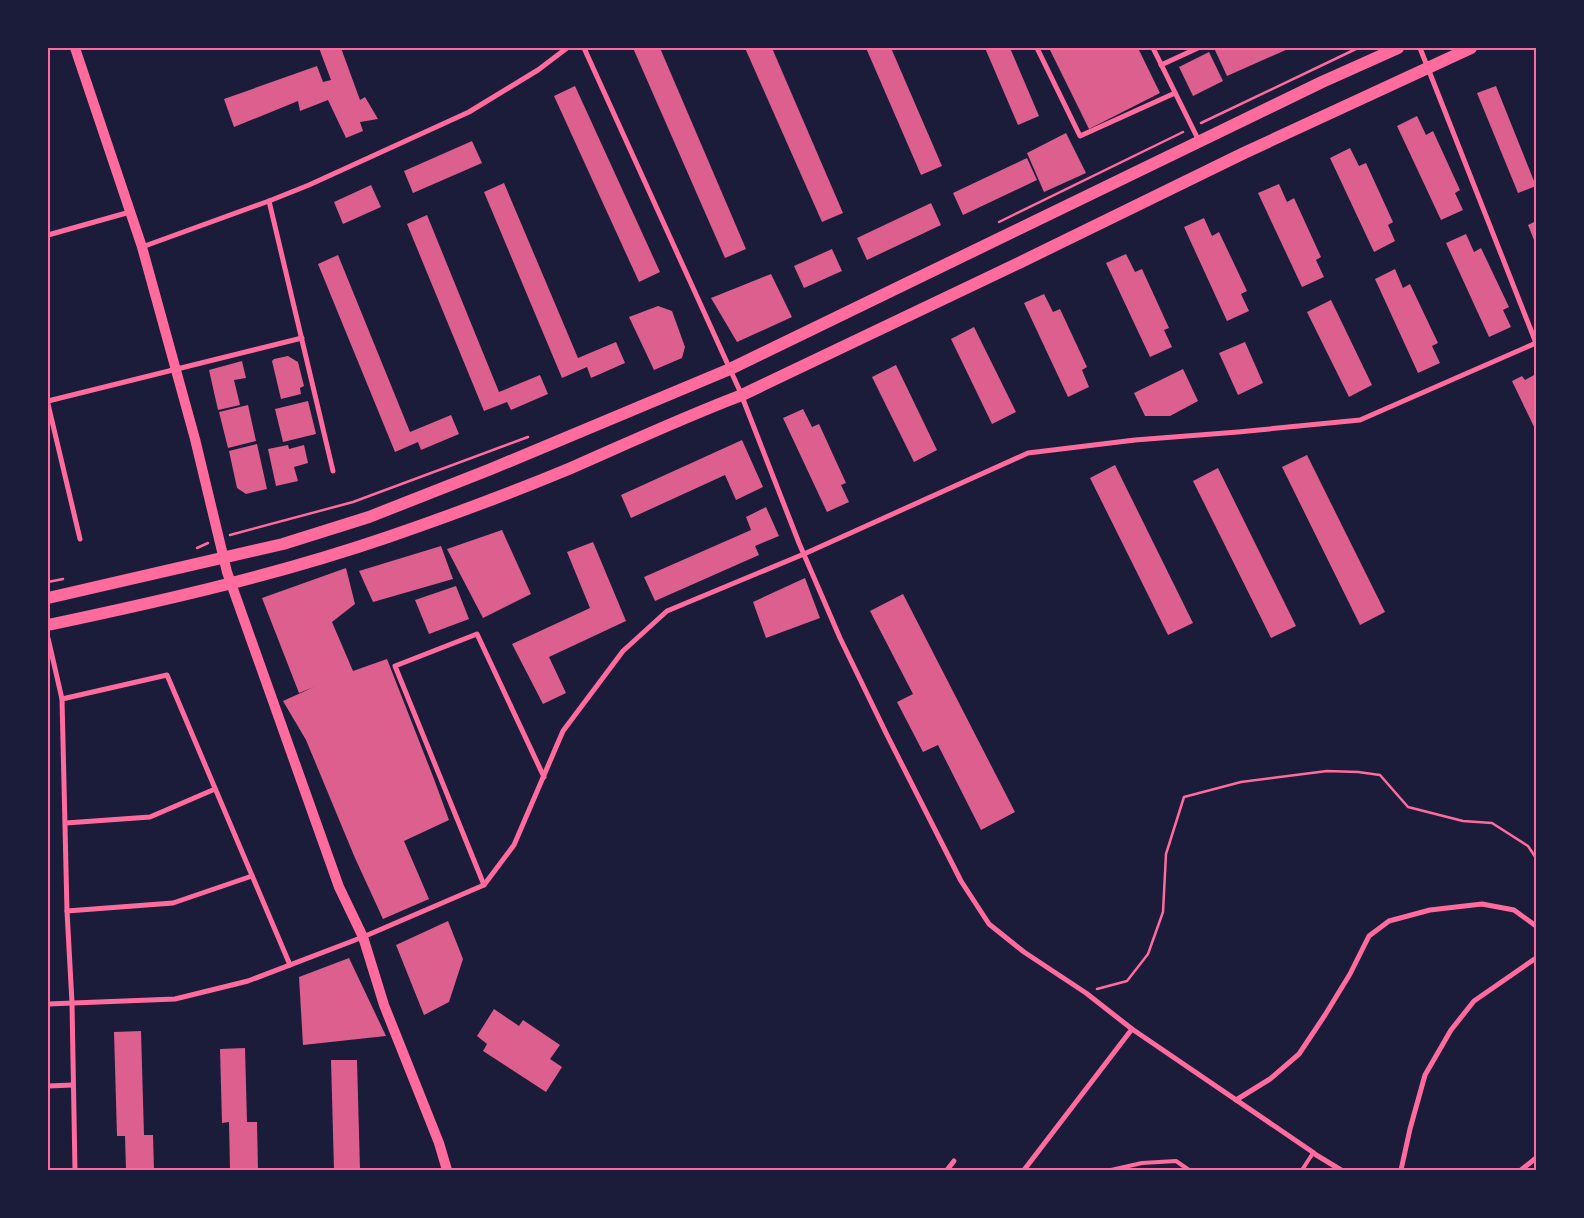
<svg xmlns="http://www.w3.org/2000/svg" width="1584" height="1218" font-family="'Asap Condensed',sans-serif">
<rect width="100%" height="100%" fill="#1b1b3a"/>
<g fill="#dd5f8e">
<path d="M319 48H341L360 100 365 97 378 119 360 122 363 131 346 138 328 100 300 111 298 101 234 127 224 99 317 66 323 82 331 80Z"/>
<path d="M633 48H660L746 249 725 258Z"/>
<path d="M745 48H772L843 213 822 222Z"/>
<path d="M866 48H891L942 166 921 175Z"/>
<path d="M985 48H1010L1039 116 1018 125Z"/>
<path d="M1049 48H1138L1160 93 1089 129Z"/>
<path d="M1214 48H1288V49L1227 76Z"/>
<path d="M1209 52 1223 81 1193 96 1179 67Z"/>
<path d="M575 86 660 272 639 282 554 96Z"/>
<path d="M1496 86 1536 186 1518 193 1477 93Z"/>
<path d="M1417 116 1426 135 1433 131 1460 190 1455 193 1463 210 1441 220 1397 126Z"/>
<path d="M1066 133 1086 173 1044 192 1027 153Z"/>
<path d="M472 141 482 163 413 193 404 171Z"/>
<path d="M1350 148 1359 166 1366 163 1393 222 1388 225 1395 241 1374 252 1330 158Z"/>
<path d="M1027 158 1037 180 963 215 953 193Z"/>
<path d="M504 183 578 358 616 342 625 363 591 378 587 367 562 378 484 192Z"/>
<path d="M1279 184 1287 202 1294 198 1321 257 1316 260 1324 277 1302 287 1258 193Z"/>
<path d="M371 185 381 207 343 224 334 202Z"/>
<path d="M931 203 941 225 867 260 857 238Z"/>
<path d="M427 215 499 392 540 375 548 394 511 410 507 402 484 411 407 224Z"/>
<path d="M1204 218 1212 236 1219 232 1247 291 1241 294 1249 311 1227 321 1184 227Z"/>
<path d="M1536 221V245L1528 225Z"/>
<path d="M1466 234 1474 252 1481 248 1509 307 1503 310 1511 327 1489 337 1446 243Z"/>
<path d="M832 249 842 271 804 288 794 266Z"/>
<path d="M1126 254 1135 272 1142 269 1169 328 1164 330 1172 347 1150 357 1106 263Z"/>
<path d="M338 255 410 432 451 415 459 434 421 450 418 442 395 452 318 264Z"/>
<path d="M1395 269 1403 288 1410 284 1438 343 1432 346 1440 363 1418 373 1375 279Z"/>
<path d="M771 274 792 317 737 342 711 298Z"/>
<path d="M1044 294 1053 312 1060 309 1087 367 1082 370 1089 387 1068 397 1024 303Z"/>
<path d="M1331 300 1372 385 1349 397 1307 312Z"/>
<path d="M658 306 672 311 685 347 682 358 654 370 629 317Z"/>
<path d="M974 327 1016 412 992 424 951 339Z"/>
<path d="M1245 342 1263 383 1238 395 1219 353Z"/>
<path d="M288 356 298 362 304 386 300 388 301 394 281 399 272 361 274 359Z"/>
<path d="M242 361 246 378 234 380 240 405 218 410 209 370Z"/>
<path d="M896 365 937 450 914 462 872 377Z"/>
<path d="M1183 369 1198 401 1170 416H1145L1134 393Z"/>
<path d="M1536 374V431L1512 381 1522 376 1525 380Z"/>
<path d="M308 401 316 434 283 442 275 409Z"/>
<path d="M248 405 256 441 228 448 219 412Z"/>
<path d="M803 409 812 427 819 424 846 483 841 485 849 502 827 512 783 418Z"/>
<path d="M742 440 763 487 736 500 725 475 631 518 621 495Z"/>
<path d="M257 444 267 489 246 494 237 488 229 451Z"/>
<path d="M288 445 289 449 304 445 308 463 294 467 298 481 276 486 268 449Z"/>
<path d="M1307 455 1385 612 1360 625 1282 467Z"/>
<path d="M1115 465 1193 623 1168 635 1090 478Z"/>
<path d="M1218 468 1296 626 1271 638 1193 481Z"/>
<path d="M766 507 779 536 755 546 759 555 655 601 644 577 751 530 746 517Z"/>
<path d="M502 530 531 594 483 618 447 549Z"/>
<path d="M593 542 626 621 549 657 566 693 543 704 512 644 590 608 567 552Z"/>
<path d="M441 546 453 579 373 602 359 571Z"/>
<path d="M346 568 355 604 332 622 353 671 387 659 434 779 449 820 404 841 429 899 383 919 355 858 306 740 283 701 314 687 299 693 262 598Z"/>
<path d="M805 578 820 618 766 638 753 602Z"/>
<path d="M456 586 469 619 429 634 415 600Z"/>
<path d="M903 594 1015 812 981 830 938 745 923 752 897 702 913 694 870 611Z"/>
<path d="M448 921 463 959 449 1002 424 1015 396 945Z"/>
<path d="M48 955H49L50 985 48 986Z"/>
<path d="M349 958 386 1036 303 1045 299 977Z"/>
<path d="M494 1009 519 1026 523 1020 560 1045 550 1059 562 1067 546 1092 483 1051 487 1044 477 1036Z"/>
<path d="M141 1031 144 1135H153L154 1170H126L125 1136H117L114 1032Z"/>
<path d="M245 1048 247 1122H257L258 1170H230L229 1122 222 1123 220 1049Z"/>
<path d="M331 1060H357L360 1170H334Z"/>
</g>
<g fill="none" stroke-linecap="round" stroke-linejoin="round">
<g stroke="#ff6b9d" stroke-width="2.5">
<path d="M1201 123 1358 48"/>
<path d="M999 222 1183 132"/>
<path d="M230 535 353 502 528 437"/>
<path d="M197 548 208 543"/>
<path d="M48 582 63 579"/>
<path d="M1097 989 1127 981 1148 954 1163 912 1166 854 1184 797 1241 782 1327 771 1358 772 1380 775 1408 807 1463 821 1492 823 1528 846 1536 858"/>
</g>
<g stroke="#ff6b9d" stroke-width="4">
<path d="M1111 1170 1142 1163 1176 1161 1189 1170"/>
<path d="M1302 1170 1313 1153"/>
</g>
<g stroke="#ff6b9d" stroke-width="5">
<path d="M584 48 739 389 799 543 840 638 887 735 961 881 989 924 1024 952 1086 993 1132 1029 1314 1153H1313L1341 1170"/>
<path d="M1037 48 1080 136 1175 93"/>
<path d="M1153 48 1199 141"/>
<path d="M1420 48 1536 343"/>
<path d="M1161 65 1198 48"/>
<path d="M269 201 333 471"/>
<path d="M48 235 130 212"/>
<path d="M142 247 269 201 309 185 469 112 538 70 567 48"/>
<path d="M48 401 302 338"/>
<path d="M48 404 80 539"/>
<path d="M48 638 62 699 67 911 72 1003 75 1170"/>
<path d="M62 699 167 675 290 965"/>
<path d="M66 823 150 817 215 789"/>
<path d="M484 885 395 666 477 634 544 777"/>
<path d="M67 911 173 903 252 876"/>
<path d="M48 1004 175 999 248 981 363 937 484 885 514 845 563 731 623 651 667 611 804 554 1028 453 1135 440 1238 432 1360 420 1536 343"/>
<path d="M48 1086 73 1085"/>
<path d="M1236 1100 1270 1079 1299 1054 1325 1015 1350 974 1369 936 1389 921 1430 910 1482 904 1514 910 1536 926"/>
<path d="M947 1170 954 1161"/>
<path d="M1024 1170 1132 1029"/>
<path d="M1401 1170 1410 1129 1425 1075 1451 1030 1474 1001 1536 958"/>
<path d="M1521 1170 1536 1158"/>
</g>
<path stroke="#ff6b9d" stroke-width="10" d="M75 48 142 247 195 439 227 572 339 887 363 937 384 1005 439 1143 447 1170"/>
<g stroke="#ff6b9d" stroke-width="12">
<path d="M48 598 283 544 369 517 491 469 730 369 1322 82 1398 48"/>
<path d="M48 625C162 601 277 575 388 537 449 516 511 493 571 468 628 443 684 417 742 395L1023 261 1244 153 1471 48"/>
</g>
</g>
<rect width="1584" height="1218" fill="none" stroke="#1b1b3a" stroke-width="98"/>
<rect x="49" y="49" width="1486" height="1120" fill="none" stroke="#ff6b9d" stroke-width="2"/>
</svg>
